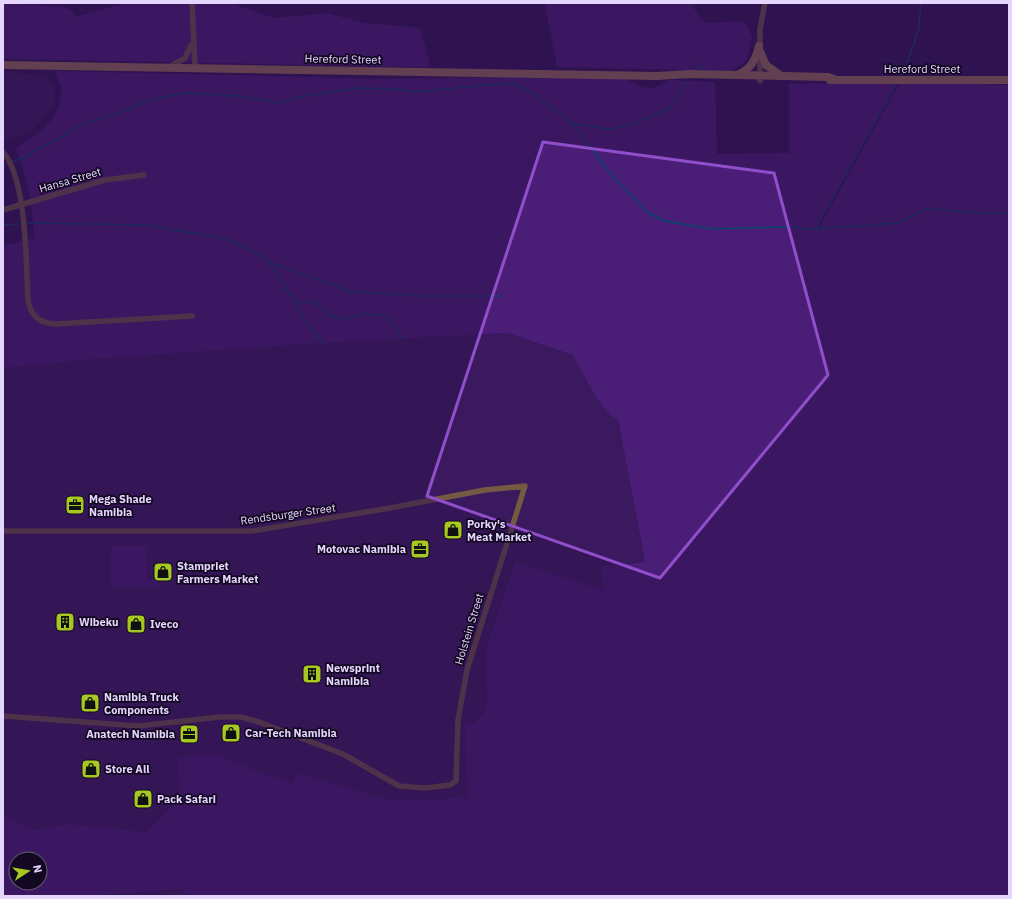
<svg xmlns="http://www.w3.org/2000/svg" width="1012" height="899" font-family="'IBM Plex Sans',sans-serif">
<rect width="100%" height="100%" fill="#301250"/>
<g fill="#3a195e">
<path d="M3 72 44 75 55 85 54 107 29 134 3 139Z"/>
<path d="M507 333 573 355 591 389 618 420 645 563 602 567 604 590 515 563 486 649 487 703 483 715 473 724 465 725 468 799 463 796 438 800H388L299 773 292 784 213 754 178 758 180 799 146 832 69 824 32 830 3 816V368L95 359 305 344Z"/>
<path d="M183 889 188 896H96Z"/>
</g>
<g fill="#4a1e77" fill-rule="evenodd">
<path d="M3 3 65 7 73 12 75 17 127 3H229L275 18 327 13 364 23 420 28 429 60V67L3 59Z"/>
<path d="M545 3H691L700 18 706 23 744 21 752 37 747 60 731 71 557 67Z"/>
<path d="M54 71 386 79 516 77 626 79 641 87 652 88 661 85 668 80 715 82 717 154 789 153V84L896 83 815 229H818L900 82 1009 85V896H188L182 889 96 896H3V816L32 830 69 824 146 832 180 799 178 758 213 754 292 784 299 773 388 800H438L463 796 468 799 465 725 473 724 483 715 487 703 486 649 515 562 604 590 601 567 645 562 618 420C599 410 583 373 573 355L507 333 305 344 95 359 3 368V246L34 238C33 207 28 178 16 149 37 134 63 118 61 89 60 83 56 76 54 71ZM16 859H40V883H16Z"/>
<path d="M111 546H147V580H159V587H111Z"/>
</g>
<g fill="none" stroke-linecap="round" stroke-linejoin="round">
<g stroke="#09486d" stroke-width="1.5">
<path d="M696 69 702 63"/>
<path d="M901 75C912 51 922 30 920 3"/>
<path d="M573 124C586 124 598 128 610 129 621 129 667 112 675 103 678 100 681 88 686 82"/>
<path d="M13 161 21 159 86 123 117 114 150 100 169 96 187 93 238 96 279 103 298 97 360 88 396 89 416 92 506 83 519 86 535 95 573 124 610 173 647 212 665 221 712 229 786 227 814 229 897 223 929 208 974 213H1009"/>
<path d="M3 165 6 164"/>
<path d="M28 223 147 225 222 238 248 248 269 262 352 292 421 296H499"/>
<path d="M3 225 20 224"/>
<path d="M816 228 897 83"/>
<path d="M269 262 295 302 305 321 323 343"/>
<path d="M295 302H315L330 316 344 319 364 314 386 316 403 339"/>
</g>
<g stroke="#745943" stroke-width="5.5">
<path d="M192 3 195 67"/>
<path d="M171 66 185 58 191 45"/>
<path d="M760 81V29L765 3"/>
<path d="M3 152C27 179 26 264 28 300 31 316 39 323 55 324L192 316"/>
<path d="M3 210 105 180 144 175"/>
<path d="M3 531H252L390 508 485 490 525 486 467 670 458 720 456 781 450 785 425 788 399 786 343 754 259 722 241 717H220L138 726 3 716"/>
</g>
<g stroke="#a07652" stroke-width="8">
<path d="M759 49 766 65 780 75"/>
<path d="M3 65 657 76 689 74 828 77 834 79"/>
<path d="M739 74C751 69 756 59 759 46"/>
<path d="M830 80H1009"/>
</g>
</g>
<path d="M0 0H1012V899H0ZM543 142 774 173 828 375 660 578 427 496Z" fill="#301250" fill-opacity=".55" fill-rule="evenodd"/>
<path fill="none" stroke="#904ecb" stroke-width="3" stroke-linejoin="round" d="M543 142 774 173 828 375 660 578 427 496Z"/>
<defs>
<g id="office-square" transform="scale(1)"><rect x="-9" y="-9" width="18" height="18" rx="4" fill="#a6c821" stroke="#130822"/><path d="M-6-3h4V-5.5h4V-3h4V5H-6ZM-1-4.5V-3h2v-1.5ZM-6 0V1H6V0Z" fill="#111"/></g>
<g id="shop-square" transform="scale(1)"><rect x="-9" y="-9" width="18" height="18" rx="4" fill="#a6c821" stroke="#130822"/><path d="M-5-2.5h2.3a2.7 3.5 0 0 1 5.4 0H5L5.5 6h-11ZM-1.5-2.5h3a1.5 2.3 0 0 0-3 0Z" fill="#111"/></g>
<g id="building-square" transform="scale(1)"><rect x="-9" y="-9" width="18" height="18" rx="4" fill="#a6c821" stroke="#130822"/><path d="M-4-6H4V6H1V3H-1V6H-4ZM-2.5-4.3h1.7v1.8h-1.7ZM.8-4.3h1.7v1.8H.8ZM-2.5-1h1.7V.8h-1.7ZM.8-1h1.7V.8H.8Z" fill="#111"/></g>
</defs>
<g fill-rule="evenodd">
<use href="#office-square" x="75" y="505"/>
<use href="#shop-square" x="453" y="530"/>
<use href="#office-square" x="420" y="549"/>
<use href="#shop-square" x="163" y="572"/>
<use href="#building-square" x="65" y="622"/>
<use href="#shop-square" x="136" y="624"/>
<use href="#building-square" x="312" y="674"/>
<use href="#shop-square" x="90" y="703"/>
<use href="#shop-square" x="231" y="733"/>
<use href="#office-square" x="189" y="734"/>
<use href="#shop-square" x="91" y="769"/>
<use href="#shop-square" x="143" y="799"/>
</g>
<g text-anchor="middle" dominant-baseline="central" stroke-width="3.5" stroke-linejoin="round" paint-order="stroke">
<g font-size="11" fill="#e4d6fc" stroke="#130822">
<text transform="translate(343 59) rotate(1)">Hereford Street</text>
<text x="922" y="69">Hereford Street</text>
<text transform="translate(70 180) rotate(-16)">Hansa Street</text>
<text transform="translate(288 514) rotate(-8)">Rendsburger Street</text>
<text transform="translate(469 629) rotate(-73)">Holstein Street</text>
</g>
<g font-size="11" font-weight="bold" fill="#e4d6fc" stroke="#130822" text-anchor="start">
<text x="89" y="499">Mega Shade<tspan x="89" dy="13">Namibia</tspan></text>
<text x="467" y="524">Porky's<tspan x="467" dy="13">Meat Market</tspan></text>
<text x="406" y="549" text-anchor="end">Motovac Namibia</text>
<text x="177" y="566">Stampriet<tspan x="177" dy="13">Farmers Market</tspan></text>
<text x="79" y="622">Wibeku</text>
<text x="150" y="624">Iveco</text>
<text x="326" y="668">Newsprint<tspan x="326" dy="13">Namibia</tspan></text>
<text x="104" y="697">Namibia Truck<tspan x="104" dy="13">Components</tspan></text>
<text x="245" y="733">Car-Tech Namibia</text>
<text x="175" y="734" text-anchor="end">Anatech Namibia</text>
<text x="105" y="769">Store All</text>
<text x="157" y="799">Pack Safari</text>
</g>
</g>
<rect width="1012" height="899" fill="none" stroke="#e4d6fc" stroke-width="8"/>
<g transform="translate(28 871) rotate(78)"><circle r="19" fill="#130822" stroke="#675a79"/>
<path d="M0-3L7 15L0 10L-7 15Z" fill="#a6c821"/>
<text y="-6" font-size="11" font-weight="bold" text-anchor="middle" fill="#e4d6fc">N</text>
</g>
</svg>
